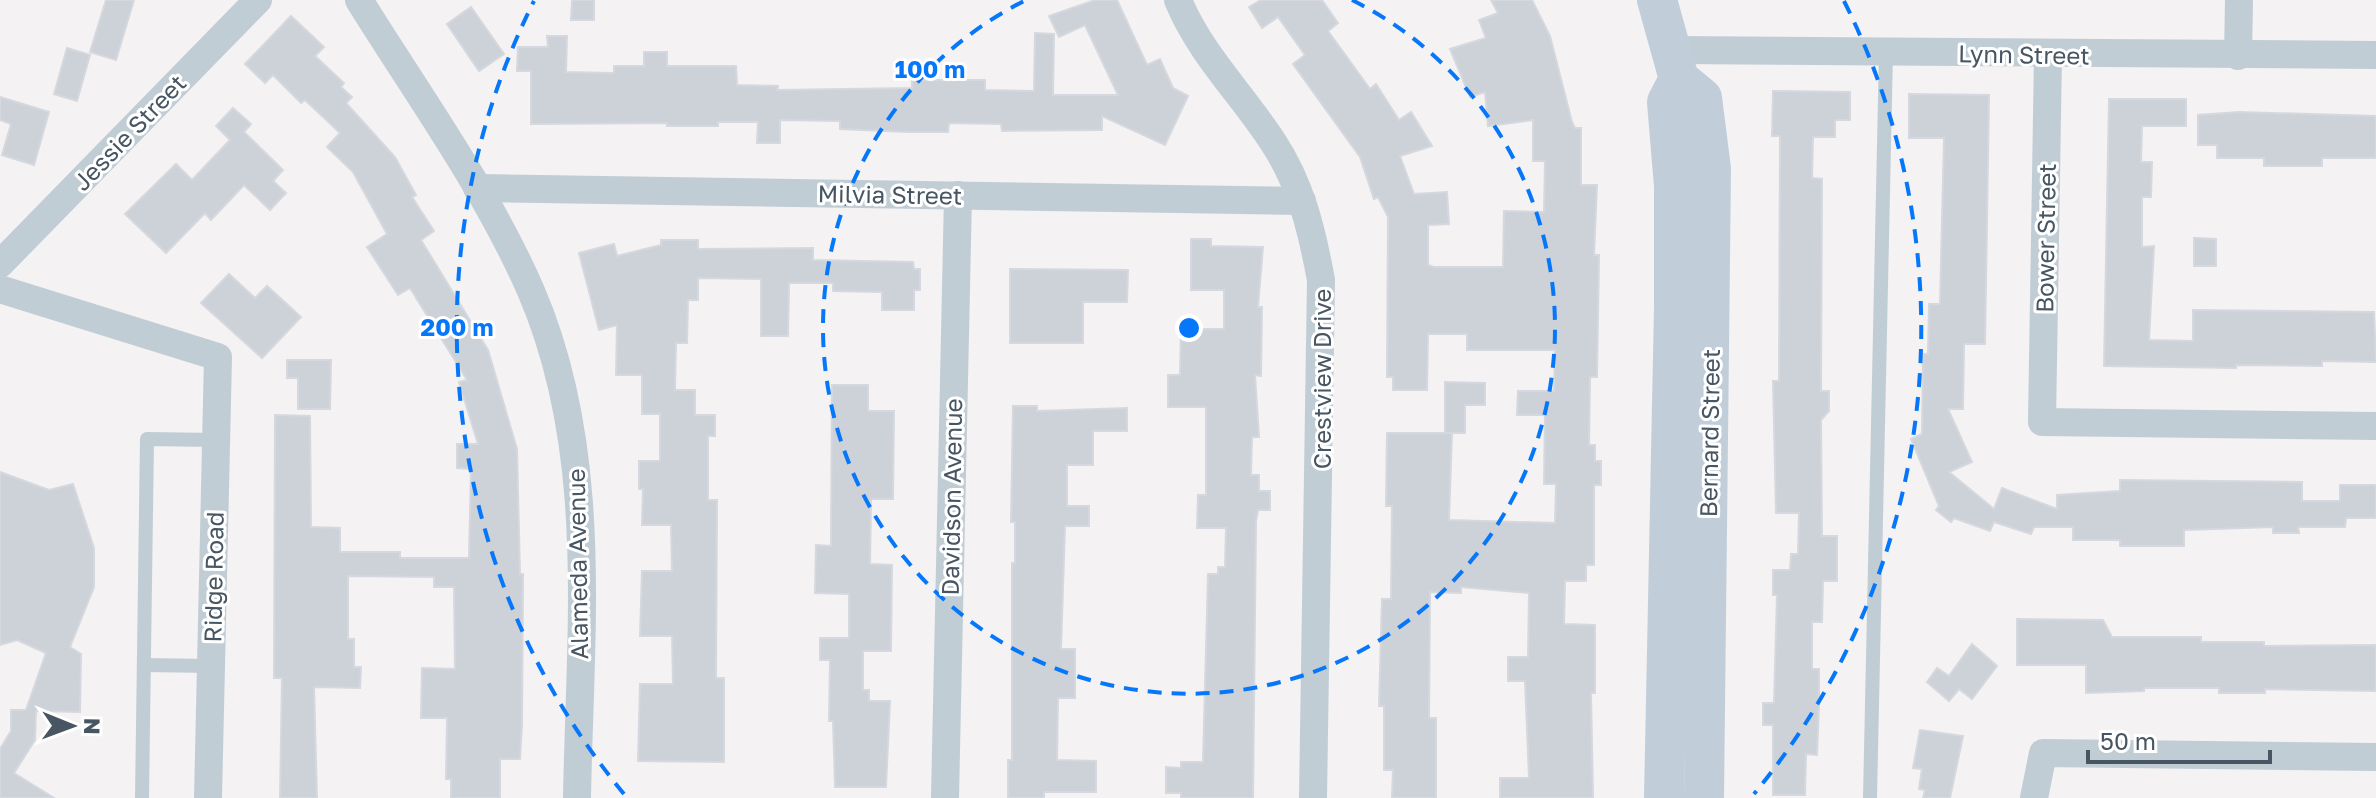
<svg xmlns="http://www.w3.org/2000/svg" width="2376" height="798" font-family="'Golos Text',sans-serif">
<rect width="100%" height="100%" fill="#f4f2f2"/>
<g fill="#cdd1d8" stroke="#d5d8de" stroke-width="2">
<path d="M106 0H134L116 60 90 52Z"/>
<path d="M572 0H594V20H571Z"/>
<path d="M1095 0H1117L1147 65 1160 59 1173 88 1188 96 1165 145 1102 116V130L1002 131 1001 124 949 123 948 132H909L840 129V121L780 120V143H757L758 122H718V126H667V123L531 124V71H517L518 47H548L547 36H567L566 72 614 73V66H644V52H667V66H736L737 85 778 86 777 90 912 88V80H985V90L1034 91 1035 33 1054 34 1053 95H1118L1085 25 1059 37 1049 16Z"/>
<path d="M1261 0H1322L1338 23 1328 31 1370 89 1376 84 1399 120 1411 112 1432 146 1400 156 1414 194 1447 192 1449 224 1428 225V265L1434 267H1503L1504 211 1544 212 1545 161H1533V120L1488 126 1485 92 1470 97 1450 49 1486 38 1479 20 1498 13 1491 0H1532L1550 36 1572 122 1575 128H1581V185H1597L1594 255H1599L1597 377H1590L1589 445H1595V461H1601V485H1594V565H1586V581H1565L1564 624 1595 625V693H1591L1593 798H1500V778H1529L1525 681H1508V657H1528L1529 593 1461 587V593L1430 592 1429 718H1436V798H1392L1393 770H1384V706H1379L1382 599H1391L1392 506H1386L1387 433H1452L1449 520 1555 523 1556 484H1544L1545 415H1517L1518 391H1554L1555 350H1467V334H1428L1427 390H1393V377H1387L1388 217 1378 197 1374 199 1360 157 1293 64 1305 55 1278 17 1262 28 1249 7Z"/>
<path d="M471 7 504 54 479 71 447 24Z"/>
<path d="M291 16 324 47 315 56 344 83 341 87 352 97 346 103 395 157 416 195 412 197 434 231 421 240 488 350 517 449 520 574H523L522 724 520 759H500V798H451V779H446L447 718H421L422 668 455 669 454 587H434V577L348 576V639H354V667H361L360 688 314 687 317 798H280L282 678H274L275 415 310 416 311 527 340 528V552H400V558H469L471 469 457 468V444H478L459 382 467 380 410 288 398 295 367 247 387 234 353 172 327 147 340 133 305 100 301 103 273 75 265 83 245 64Z"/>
<path d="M67 48 90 55 77 101 54 94Z"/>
<path d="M1773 91 1850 92V120H1835V137H1813L1812 178 1822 179 1821 391H1829V411L1821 420 1822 536H1837V581H1823L1822 622H1812V669H1819V705L1817 755 1806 754 1805 795H1773V725H1763V703H1774L1777 595H1773V570H1790L1791 554H1798L1799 513H1776L1773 381H1779L1780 136H1772Z"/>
<path d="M1909 94 1989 95 1985 344H1964L1963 409H1948L1972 462 1949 472 1994 509 2002 488 2057 509V495L2120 491V480L2302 482V501H2340V485H2376V518H2346L2345 527H2298L2299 533H2273V527L2184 530V546H2120V540H2073V527H2034L2031 534 1994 522 1990 531 1954 518 1951 522 1936 510 1939 506 1911 439 1922 434 1923 354H1928L1929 304H1940L1944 138H1909Z"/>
<path d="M0 97 49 112 34 165 2 155 11 124 0 120Z"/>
<path d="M2109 99H2186V126H2142L2141 162H2152L2151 197H2142V247L2154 246 2149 340 2193 341V310L2374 312 2376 362 2322 361V366L2236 365V368L2104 366Z"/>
<path d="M233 108 251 124 244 132 283 170 273 181 286 193 270 210 244 185 211 220 205 213 166 253 125 214 176 164 192 180 230 140 216 126Z"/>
<path d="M2239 112 2376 116V158H2322V166H2264V158H2217V145H2198V115Z"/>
<path d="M2194 238 2216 239V266H2194Z"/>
<path d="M1191 239H1211V246L1263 247 1258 307H1262L1261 376 1255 375 1259 437H1252L1251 475H1259V491H1270V510H1258L1256 521 1253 798H1181V793H1166V767L1181 768V762H1203L1208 574H1218V567H1225L1226 528H1197L1198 495H1206V407H1168V375H1180L1181 329H1224V290H1191Z"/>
<path d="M661 240H698V249L813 248V260L913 262 914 269H920V290H914V310H882V292L833 291V283H789L788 336H761V279L698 278V300H688L687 343H676L675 390H695V415H715V436H708V500H717L716 678H724V762L638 761 640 684H673L672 636H640L642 571H672L671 525H642L643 489H639V461H660V414H642V375H616L617 325 599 330 579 253 614 244 617 256 661 245Z"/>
<path d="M1010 269 1128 270 1127 302H1083V343H1010Z"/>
<path d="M229 274 255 298 267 286 301 317 262 358 201 303Z"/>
<path d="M287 360H331L330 409H298V378H287Z"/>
<path d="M1445 382 1485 383V405H1465V433H1445Z"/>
<path d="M832 385H868V411H894L893 499H871L870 564 892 565 891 651H863V690H869V701H890L886 787H835L833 721H829L830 660H820V638H849V594L815 593 816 545 831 546Z"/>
<path d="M1013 406H1037V411L1127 408V431H1093V465H1067V506H1089V526H1065L1061 649H1075V698H1058L1057 760 1096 761V792H1044V798H1008V760H1012V563H1015V522H1011Z"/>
<path d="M0 472 49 490 73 484 94 548V587L70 647 81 654 80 712 36 711 35 740 14 773 54 798H0V749L11 731V710H26L46 653 17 640 0 645Z"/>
<path d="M2017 619 2103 620 2112 637H2201V642H2264V646L2376 645V691L2265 689V693H2219V688H2144V691L2086 693V665H2017Z"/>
<path d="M1972 644 1997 666 1972 699 1959 689 1949 701 1927 682 1937 668 1949 676Z"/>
<path d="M1920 730 1963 736 1950 798H1923L1925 790 1919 789 1922 769 1913 768Z"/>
</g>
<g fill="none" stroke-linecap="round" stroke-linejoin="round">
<g stroke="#c1cdd5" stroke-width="14">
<path d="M144 665 211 666"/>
<path d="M142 798 147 439 216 440"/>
<path d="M1870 798 1886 52"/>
</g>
<g stroke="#c1cdd5" stroke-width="28">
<path d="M359 0C418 95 486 188 531 291 600 451 580 628 577 798"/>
<path d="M1178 0C1200 54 1242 94 1273 142 1301 184 1312 231 1321 280L1313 798"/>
<path d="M1673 50 2376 55"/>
<path d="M2048 54 2042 422 2376 426"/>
<path d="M2238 56 2239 0"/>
<path d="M477 188 1302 201"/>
<path d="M0 264 258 0"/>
<path d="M0 289 218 357 208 798"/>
<path d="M945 798 958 195"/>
<path d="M2034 798 2043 753 2376 757"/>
</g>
<g stroke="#c1ceda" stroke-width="40">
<path d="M1657 0 1679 79 1702 98 1711 169 1704 798"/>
<path d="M1664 798 1674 307V186L1667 102 1679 79"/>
</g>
</g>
<g fill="none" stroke="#0777f9" stroke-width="4" stroke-dasharray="14 10">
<path d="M1352 0A366 366 0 1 1 1026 0"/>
<path d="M624 794A732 732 0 0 1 534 1M1844 1A732 732 0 0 1 1754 794"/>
</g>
<g text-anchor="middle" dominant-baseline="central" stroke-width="6" stroke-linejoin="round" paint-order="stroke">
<g font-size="24" fill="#475662" stroke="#fff">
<text transform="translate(2024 54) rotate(1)">Lynn Street</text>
<text transform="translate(129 132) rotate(-46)">Jessie Street</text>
<text transform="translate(890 194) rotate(1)">Milvia Street</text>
<text transform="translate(2045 238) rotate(-89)">Bower Street</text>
<text transform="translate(1321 379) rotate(-90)">Crestview Drive</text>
<text transform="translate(1709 433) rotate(-89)">Bernard Street</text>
<text transform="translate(951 497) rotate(-89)">Davidson Avenue</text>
<text transform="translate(577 564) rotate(-91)">Alameda Avenue</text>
<text transform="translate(213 577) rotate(-89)">Ridge Road</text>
</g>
</g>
<circle cx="1189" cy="328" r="12" fill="#0777f9" stroke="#fff" stroke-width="4"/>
<g font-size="24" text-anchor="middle" font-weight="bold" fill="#0777f9" stroke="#fff" stroke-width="6" stroke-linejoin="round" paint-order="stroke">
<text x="930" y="78">100 m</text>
<text x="457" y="336">200 m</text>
</g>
<g transform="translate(72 726) rotate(91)" stroke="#ffffff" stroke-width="6" paint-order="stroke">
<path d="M0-6L14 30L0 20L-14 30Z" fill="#475662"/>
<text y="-12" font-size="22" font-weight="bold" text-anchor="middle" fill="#475662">N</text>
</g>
<path d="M2088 750v12h182v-12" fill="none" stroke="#475662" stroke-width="4"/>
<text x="2100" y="750" font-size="24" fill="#475662" stroke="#ffffff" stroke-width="6" paint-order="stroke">50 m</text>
</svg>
